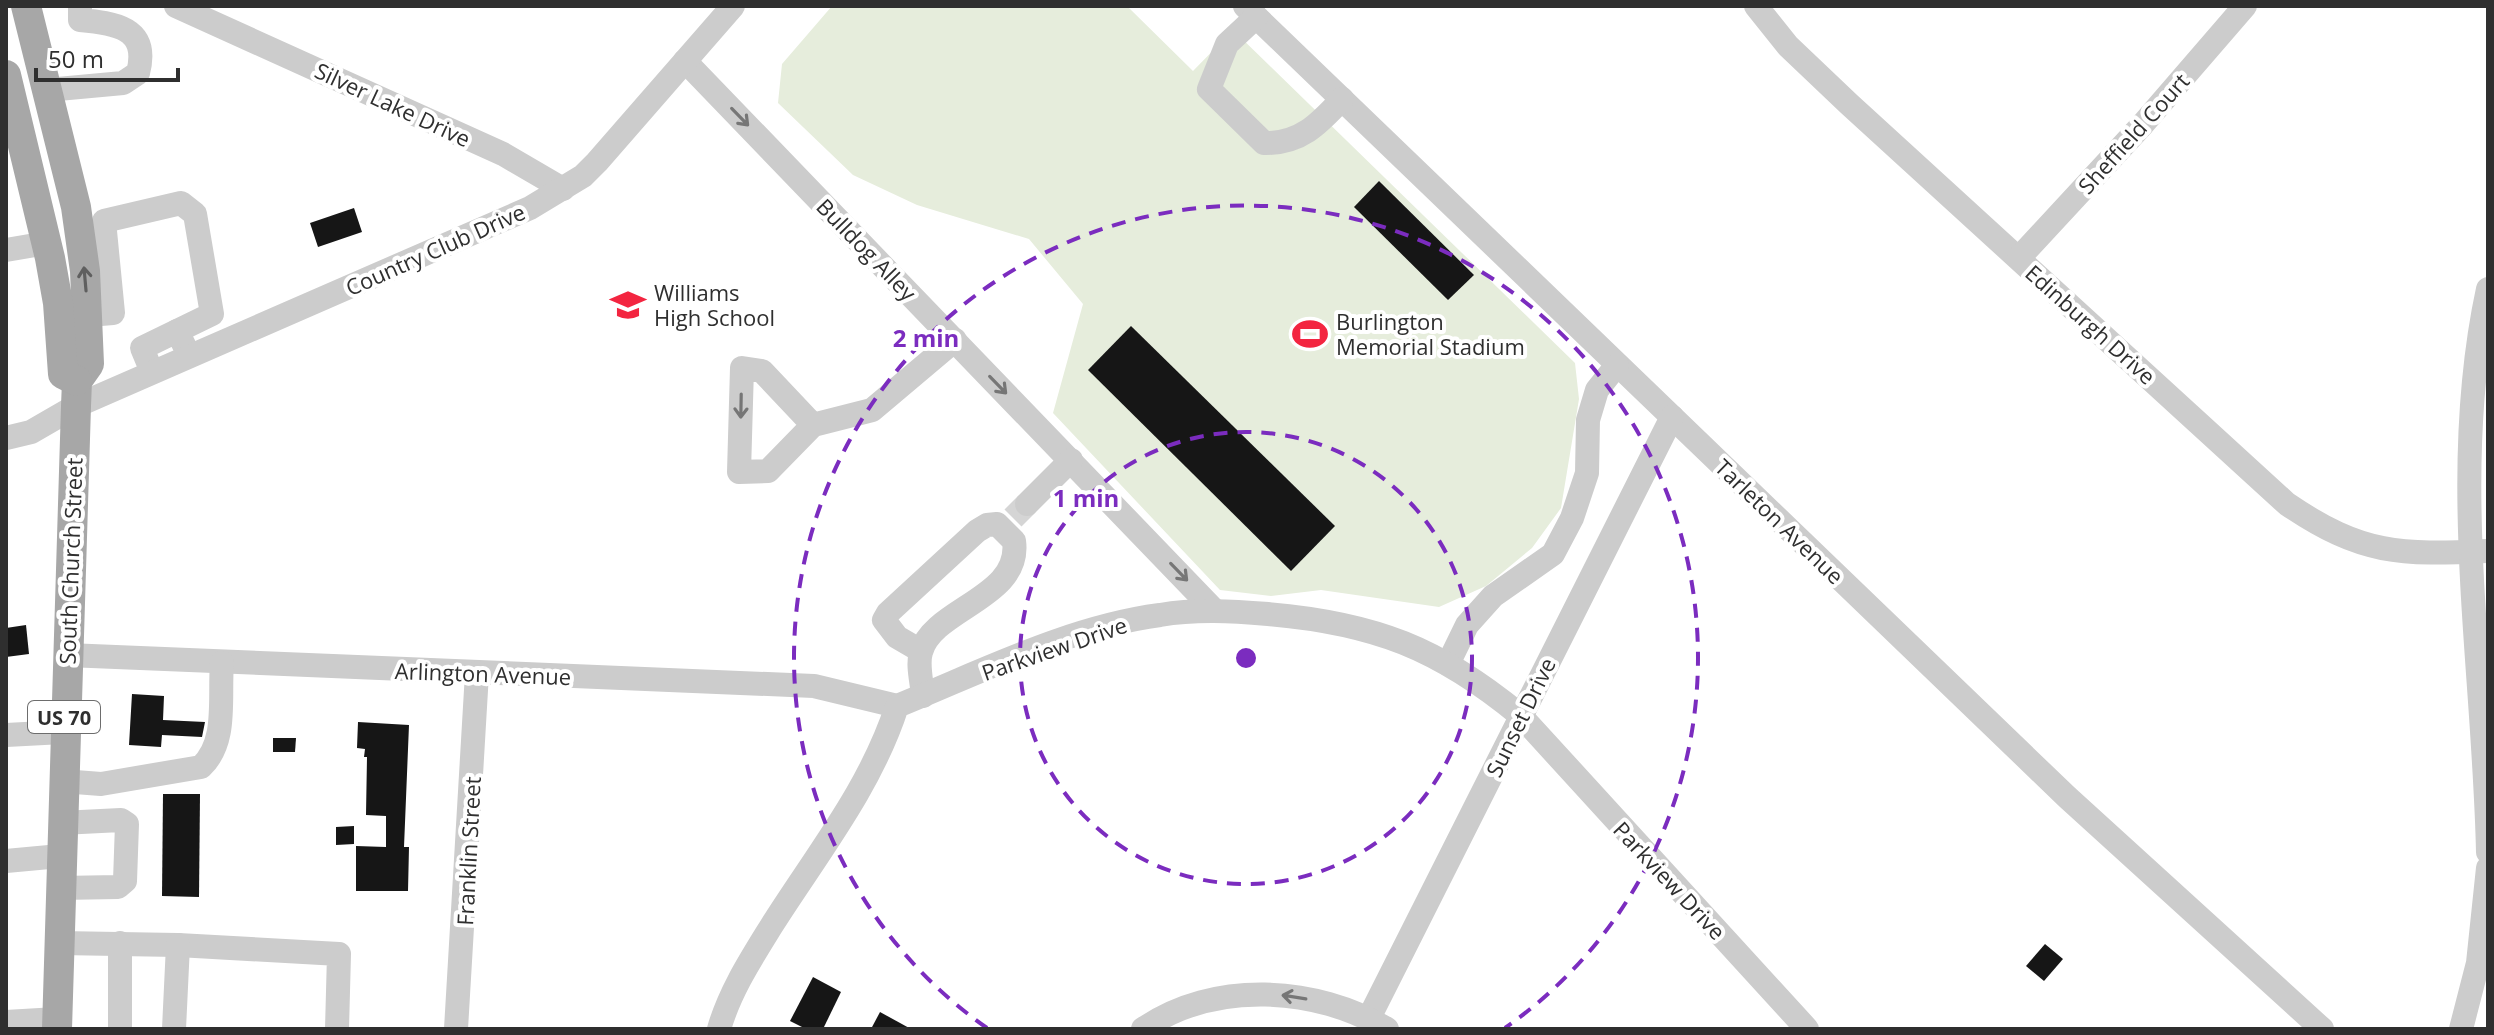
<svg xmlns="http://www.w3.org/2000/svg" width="2494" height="1035" font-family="'Open Sans',sans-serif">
<rect width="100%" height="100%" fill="#fff"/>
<path fill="#e6eddc" d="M832 6H1127L1193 71 1233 30 1575 363 1579 399 1561 508 1532 548 1486 586 1439 607 1321 590 1271 596 1220 590 1053 413 1083 304 1029 239 917 205 853 175 778 103 782 64Z"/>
<g fill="#161616">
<path d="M1379 181 1474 275 1448 300 1354 207Z"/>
<path d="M354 208 362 232 318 247 310 223Z"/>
<path d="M1131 326 1335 526 1291 571 1088 370Z"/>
<path d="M26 625 29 654 6 657V628Z"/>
<path d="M132 694 164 696 163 720 205 722 202 737 162 735 161 747 129 745Z"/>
<path d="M358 722 409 725 404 847H409L408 891H356V846L386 847V816L366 815 367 757H364L365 749 357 748Z"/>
<path d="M273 738H296L295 752H273Z"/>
<path d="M163 794H200L199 897 162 896Z"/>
<path d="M354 826V844L336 845V827Z"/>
<path d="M2045 944 2063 959 2044 981 2026 966Z"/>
<path d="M813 977 841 992 823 1029H806L790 1021Z"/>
<path d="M880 1012 911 1029H871Z"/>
</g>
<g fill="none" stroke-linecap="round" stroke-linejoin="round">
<path stroke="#d5d5d5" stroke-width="24" stroke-dasharray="24 12" stroke-linecap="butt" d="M1013 518 1027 504"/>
<g stroke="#ccc" stroke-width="24">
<path d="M176 6 503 154 563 189"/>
<path d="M1245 6 2067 797 2322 1029"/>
<path d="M1756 6 1788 46 1849 104 2287 504C2362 555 2400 555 2488 551"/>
<path d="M1256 17 1227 44 1209 89 1264 143C1300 144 1319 124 1342 99"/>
<path d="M685 61 1214 610"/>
<path d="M47 90 123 83 138 73C150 27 114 23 80 20V6"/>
<path d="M6 250 47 243"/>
<path d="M2019 258 2143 124 2245 6"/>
<path d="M2488 289C2448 474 2484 665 2488 852"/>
<path d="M88 315 113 313 104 221 181 203 195 214 212 314 177 331"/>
<path d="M152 372 142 348 177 331 184 345"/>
<path d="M813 425 762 371 742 368 739 472 768 471 813 425 872 410 955 340"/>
<path d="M6 438 31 432 76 406 530 208 583 176 597 162 733 6"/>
<path d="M1027 504 1071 460"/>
<path d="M921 651 897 637 884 620 888 613 977 531 987 525 997 524 1014 541C1022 598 933 608 921 652 917 665 922 682 923 696"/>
<path d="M67 655 814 686 897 706"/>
<path d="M1448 664 1467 625 1493 596 1553 554 1572 518 1587 473 1588 420 1597 390 1617 365"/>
<path d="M6 735 63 732"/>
<path d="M62 781 101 784 201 767C228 742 219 698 222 663"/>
<path d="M6 861 60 856"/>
<path d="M60 888 118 887 125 881 127 824 121 820 61 823"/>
<path d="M59 943 178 945 339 954 337 1029"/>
<path d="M120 943V1029"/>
<path d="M1369 1018 1672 417"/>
<path d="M6 1022 57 1019"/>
<path d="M174 1029 178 945"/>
<path d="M456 1029 477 673"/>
<path d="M719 1029C730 991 751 959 772 925 817 854 871 787 897 706 981 672 1069 627 1160 615 1196 609 1232 611 1268 614 1374 623 1439 648 1521 716L1807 1029"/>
<path d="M1143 1029C1214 980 1316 986 1387 1029"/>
<path d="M2461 1029 2478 963 2488 868"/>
</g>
<g stroke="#a7a7a7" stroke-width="30">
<path d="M26 6 76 207 85 271 89 364 77 381 76 406 57 1029"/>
<path d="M6 75 50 258 58 303 63 374 77 381"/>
</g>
</g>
<defs><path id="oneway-shaft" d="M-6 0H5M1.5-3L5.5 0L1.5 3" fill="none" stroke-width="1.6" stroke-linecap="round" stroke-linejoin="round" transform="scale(2)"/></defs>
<g stroke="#767676">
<use href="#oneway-shaft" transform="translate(740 117) rotate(46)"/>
<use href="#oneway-shaft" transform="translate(998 385) rotate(46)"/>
<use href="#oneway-shaft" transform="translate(741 406) rotate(91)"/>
<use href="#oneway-shaft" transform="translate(1179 572) rotate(46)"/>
<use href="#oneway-shaft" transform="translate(1294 997) rotate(-171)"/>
</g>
<use stroke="#5f5f5f" href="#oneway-shaft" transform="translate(85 279) rotate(-95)"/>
<g fill="none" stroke="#7b2cbf" stroke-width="4" stroke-dasharray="14 10">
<circle cx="1246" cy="658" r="226"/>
<path d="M987 1028A452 452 0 1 1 1505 1028"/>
</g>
<defs>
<g id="school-bare" transform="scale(2.76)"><path d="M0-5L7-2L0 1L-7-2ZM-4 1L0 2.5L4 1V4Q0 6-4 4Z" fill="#f32540" stroke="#fff" stroke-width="2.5" paint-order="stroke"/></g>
<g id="stadium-bare" transform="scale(2.76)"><path d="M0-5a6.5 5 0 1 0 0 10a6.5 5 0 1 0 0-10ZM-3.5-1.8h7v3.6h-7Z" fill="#f32540" stroke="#fff" stroke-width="2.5" paint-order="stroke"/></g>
</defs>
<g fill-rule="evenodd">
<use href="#school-bare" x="628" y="305"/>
<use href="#stadium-bare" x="1310" y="334"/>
</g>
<g text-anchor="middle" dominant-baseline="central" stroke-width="8" stroke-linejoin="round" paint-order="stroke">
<rect fill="#fff" stroke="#6d6d6d" stroke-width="2" x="28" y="701" width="72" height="32" rx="6"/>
<g font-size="20" font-weight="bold" fill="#2f2f2f">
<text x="64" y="717">US 70</text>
</g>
<g font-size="22" fill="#2f2f2f" stroke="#fff">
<text transform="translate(393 104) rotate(25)">Silver Lake Drive</text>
<text transform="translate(2133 133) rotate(-48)">Sheffield Court</text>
<text transform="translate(435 249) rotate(-24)">Country Club Drive</text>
<text transform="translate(867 249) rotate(46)">Bulldog Alley</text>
<text transform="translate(2091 324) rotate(42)">Edinburgh Drive</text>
<text transform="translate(1780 521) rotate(44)">Tarleton Avenue</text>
<text transform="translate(70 561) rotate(-88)">South Church Street</text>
<text transform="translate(1054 648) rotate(-19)">Parkview Drive</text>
<text transform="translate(483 673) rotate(2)">Arlington Avenue</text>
<text transform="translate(1520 717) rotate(-64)">Sunset Drive</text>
<text transform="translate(468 851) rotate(-87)">Franklin Street</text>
<text transform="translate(1670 880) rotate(47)">Parkview Drive</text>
</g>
<g font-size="22" fill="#2f2f2f" stroke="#fff" text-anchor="start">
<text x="654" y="292">Williams<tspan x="654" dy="25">High School</tspan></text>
<text x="1336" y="321">Burlington<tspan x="1336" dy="25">Memorial Stadium</tspan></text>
</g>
</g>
<circle cx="1246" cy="658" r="12" fill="#7b2cbf" stroke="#fff" stroke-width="4"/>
<g font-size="24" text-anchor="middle" font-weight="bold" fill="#7b2cbf" stroke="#fff" stroke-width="8" stroke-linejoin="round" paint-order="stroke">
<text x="926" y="347">2 min</text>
<text x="1086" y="507">1 min</text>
</g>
<rect width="2494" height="1035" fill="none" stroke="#2f2f2f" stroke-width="16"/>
<path d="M36 68v12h142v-12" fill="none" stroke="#2f2f2f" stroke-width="4"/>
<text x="48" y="68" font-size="24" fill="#2f2f2f" stroke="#ffffff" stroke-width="6" paint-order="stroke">50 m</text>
</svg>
